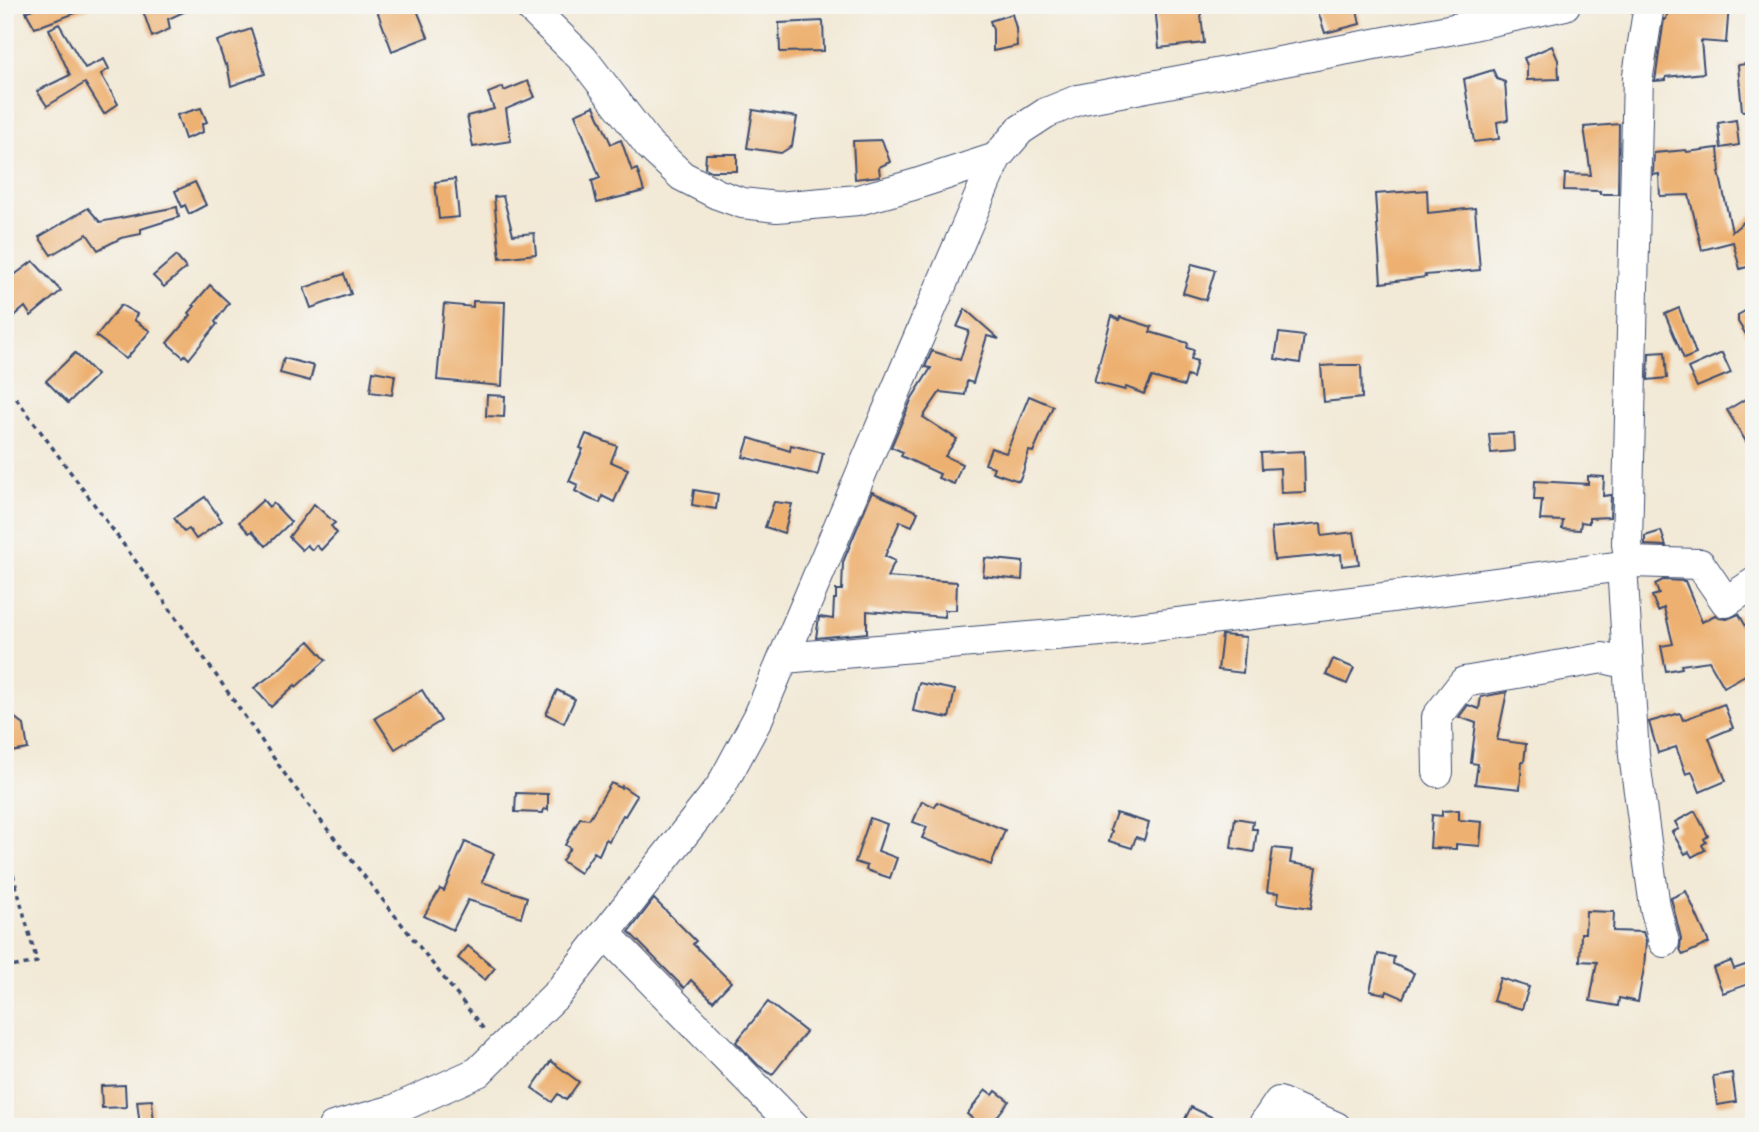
<svg xmlns="http://www.w3.org/2000/svg" width="1759" height="1132" font-family="Sriracha,sans-serif">
<rect width="100%" height="100%" fill="#f6f6f2"/>
<filter id="ink" filterUnits="userSpaceOnUse"><feTurbulence type="fractalNoise" baseFrequency=".0143" numOctaves="2"/><feDisplacementMap in="SourceGraphic" scale="14" xChannelSelector="R" yChannelSelector="G"/><feConvolveMatrix kernelMatrix="1 2 1 2 8 2 1 2 1" color-interpolation-filters="sRGB"/></filter>
<filter id="wash" filterUnits="userSpaceOnUse"><feTurbulence type="fractalNoise" baseFrequency=".00686" numOctaves="4" result="noise"/><feDisplacementMap in="SourceGraphic" scale="28" xChannelSelector="R" yChannelSelector="G"/><feGaussianBlur stdDeviation="1.57" result="paint"/><feColorMatrix in="noise" values="0 0 0 0 0 0 0 0 0 0 0 0 0 0 0 0 0 1.4 0 .05"/><feComposite in="paint" operator="in"/></filter>
<g filter="url(#wash)">
<rect width="100%" height="100%" fill="#f2e9d6"/>
<g id="blocks">
<g fill="#edb070">
<path d="M41 5H91L92 7 35 28 26 12Z"/>
<path d="M141 5H199L168 19 170 29 152 37Z"/>
<path d="M375 5H415L428 37 392 51Z"/>
<path d="M1155 5H1200L1204 43 1159 48Z"/>
<path d="M1316 5H1356L1360 24 1325 33Z"/>
<path d="M1670 5H1729L1726 43 1701 41 1704 73 1666 77V80L1655 81 1664 19H1666Z"/>
<path d="M1012 14 1016 28 1017 46 993 51V30L990 21Z"/>
<path d="M823 21 824 51 780 52 779 23Z"/>
<path d="M59 24 85 68 104 59 109 69 101 74 118 104 104 114 85 83 47 106 37 91 70 75 49 29Z"/>
<path d="M251 29 265 74 231 86 227 64 225 65 217 41Z"/>
<path d="M1552 46 1558 60 1559 79 1527 80V65L1524 58Z"/>
<path d="M1754 63V110L1742 111 1738 65Z"/>
<path d="M1493 70 1497 79 1505 82 1508 120 1497 122 1499 139 1474 142 1464 79Z"/>
<path d="M528 81 535 97 506 109 511 141 473 147 467 116 494 109 488 93 503 87 504 91Z"/>
<path d="M594 106 611 144 621 140 632 171 637 169 644 191 597 203 592 181 600 178 575 114Z"/>
<path d="M201 108 207 122 202 124 203 132 185 139 177 115Z"/>
<path d="M753 110 797 117 792 146 781 153 747 148Z"/>
<path d="M1736 120 1739 145 1721 148 1718 123Z"/>
<path d="M1619 124 1618 194H1600V191L1564 190 1565 174 1591 175 1584 127Z"/>
<path d="M882 140 890 162 879 167 880 176 855 179 853 141Z"/>
<path d="M1718 148 1720 172H1719L1732 232 1754 213V265L1740 269 1733 242 1702 250 1689 195 1660 196 1659 174 1653 175 1654 153 1686 150 1687 152Z"/>
<path d="M706 154H737V171H711L705 168Z"/>
<path d="M455 179 459 217 439 219 435 182Z"/>
<path d="M195 182 206 205 189 214 185 205 182 207 175 191Z"/>
<path d="M1427 190 1428 213 1475 208 1480 270 1425 275 1426 277 1381 283 1375 194Z"/>
<path d="M503 196 513 235 534 233 536 254 500 258 494 197Z"/>
<path d="M177 207 179 217 141 229V234L121 238 98 250 87 234 51 255 39 237 88 208 100 222Z"/>
<path d="M176 256 186 268 164 287 153 276Z"/>
<path d="M33 261 61 291 31 316 25 307 5 324V282Z"/>
<path d="M1192 264 1215 270 1206 300 1183 293Z"/>
<path d="M344 274 351 294 311 308 304 288Z"/>
<path d="M210 285 229 303 215 322 217 324 189 359 185 355 183 357 167 343 191 315 189 313 195 306 193 305Z"/>
<path d="M473 301 505 302 502 386 437 380 444 304 473 307Z"/>
<path d="M121 305 137 314 134 320 150 331 126 359 96 336Z"/>
<path d="M1754 306V347L1738 322V315Z"/>
<path d="M1679 308 1696 354 1684 359 1665 314Z"/>
<path d="M965 309 999 339 987 336 973 383 967 381 965 395 940 392 923 417 957 439 945 456 962 464 954 484 938 478 940 474 901 456 903 452 891 447 912 398 931 368 925 367 932 351 960 360 969 331 957 327Z"/>
<path d="M1112 316 1119 320 1120 317 1152 327 1150 332 1188 343 1187 348 1194 350 1191 359 1197 361 1193 378 1187 376 1184 386 1152 377 1144 394 1126 387 1125 390 1094 382Z"/>
<path d="M1279 333 1304 336 1300 363 1275 359Z"/>
<path d="M1665 352 1667 378 1648 380 1649 353Z"/>
<path d="M75 353 97 375 68 403 46 381Z"/>
<path d="M1722 353 1731 373 1697 387 1688 368Z"/>
<path d="M284 358 314 366 310 381 280 373Z"/>
<path d="M1339 365H1361L1362 398 1324 402 1321 366Z"/>
<path d="M373 371 395 375 392 395 370 392Z"/>
<path d="M1754 394V455L1727 410Z"/>
<path d="M487 395 505 396 504 417 486 416Z"/>
<path d="M1029 396 1053 406 1033 452 1029 451 1023 472 1019 481 992 472 994 467 985 464 991 448 1006 453Z"/>
<path d="M1513 433 1514 451 1491 453 1489 434Z"/>
<path d="M586 434 617 446 611 462 628 469 614 502 602 496 600 503 590 499 575 491 578 485 569 481 583 449 580 448Z"/>
<path d="M749 438 790 451 791 445 823 453 818 475 743 457Z"/>
<path d="M1304 451 1305 492 1281 493 1280 468 1262 469 1261 453Z"/>
<path d="M1588 476 1604 477 1603 496 1611 495 1610 517 1589 518V523L1581 522 1580 530 1562 529 1563 521 1540 520 1542 500H1534L1535 481 1588 484Z"/>
<path d="M694 490 718 494 716 509 692 505Z"/>
<path d="M872 492 918 512 912 526 900 521 885 556 895 561 887 577 957 582 956 610H945V617L867 611V633L816 638 819 617 833 619 834 599H836V590H842L843 562Z"/>
<path d="M205 497 222 521 196 539 189 529 184 532 174 518Z"/>
<path d="M263 500 269 507 273 503 291 522 266 546 252 531 249 533 239 522Z"/>
<path d="M774 502 792 504 784 533 765 527Z"/>
<path d="M314 504 335 523 331 526 337 533 321 550 316 545 312 550 307 545 302 550 289 537Z"/>
<path d="M1321 523 1322 536 1354 532 1359 564 1342 566 1341 554 1274 560 1271 528Z"/>
<path d="M1661 531 1666 546 1645 545V536Z"/>
<path d="M985 558 1023 562 1022 580 983 576Z"/>
<path d="M1663 580 1685 581 1702 622 1715 615 1719 618 1727 619 1739 614 1754 641V670L1724 687 1709 661 1681 665 1682 668 1666 671 1661 646 1673 644 1664 608 1658 611 1652 596 1659 594 1655 584Z"/>
<path d="M1222 635 1246 637 1243 673 1218 670Z"/>
<path d="M309 641 326 660 296 687 295 685 271 707 254 688 277 671Z"/>
<path d="M1333 659 1354 668 1347 684 1326 675Z"/>
<path d="M919 683 955 690 949 718 913 711Z"/>
<path d="M422 690 441 721 395 749 375 718Z"/>
<path d="M557 690 575 699 564 723 546 714Z"/>
<path d="M1507 692 1497 740 1526 744 1524 762H1522L1520 789 1475 784 1478 764 1471 763 1476 723 1459 717 1468 705 1479 709 1481 697Z"/>
<path d="M1724 704 1733 728 1709 738 1726 781 1700 792 1692 772 1686 774 1676 747 1658 753 1649 722 1680 713 1683 720Z"/>
<path d="M5 710 24 725 28 749 11 752Z"/>
<path d="M611 783 621 788 622 786 637 796 625 816 623 815 609 841 606 839 599 855 594 852 580 873 562 861 570 848 565 845 580 818 589 819Z"/>
<path d="M516 793 548 794V810L544 809 543 813 515 812Z"/>
<path d="M922 801 935 807 937 802 1005 830 991 865 922 838 927 827 913 822Z"/>
<path d="M1459 810V820L1482 822 1480 846 1456 844V849L1430 848 1432 815 1442 816V811Z"/>
<path d="M1695 811 1708 836 1704 839 1706 842 1702 845 1705 850 1692 857 1689 852 1685 854 1672 832 1679 829 1675 822Z"/>
<path d="M1116 813 1149 823 1144 840 1136 837 1132 848 1109 841 1112 831 1110 830Z"/>
<path d="M870 818 887 824 878 851 897 858 890 878 866 870 867 866 855 862Z"/>
<path d="M1235 818 1253 821 1252 829H1257L1254 852 1231 848Z"/>
<path d="M465 842 494 854 482 882 527 897 521 917 468 900 453 930 424 916 440 889 444 891Z"/>
<path d="M1273 848 1292 850 1290 863 1317 867 1311 908 1277 903 1279 893 1267 892Z"/>
<path d="M1686 891 1709 943 1683 955 1680 949 1681 938 1671 898Z"/>
<path d="M654 899 696 941 693 944 731 982 713 1001 691 980 684 988 629 932Z"/>
<path d="M1586 911 1614 912 1613 931 1643 932 1646 941 1644 968 1638 1002 1619 998 1618 1006 1590 1001 1597 962 1580 961 1581 933H1585Z"/>
<path d="M468 946 495 968 485 980 458 958Z"/>
<path d="M1378 954 1394 957 1393 964 1414 973 1403 998 1387 991 1386 994 1370 991Z"/>
<path d="M1731 961 1734 969 1754 962V982L1723 993 1713 968Z"/>
<path d="M1500 978 1529 987 1522 1009 1493 1001Z"/>
<path d="M768 1002 806 1032 772 1075 758 1065 736 1042Z"/>
<path d="M551 1061 579 1082 566 1100 558 1094 552 1102 532 1088Z"/>
<path d="M1732 1073 1736 1102 1717 1105 1713 1076Z"/>
<path d="M125 1085 126 1107 102 1108 101 1086Z"/>
<path d="M986 1090 993 1095 996 1091 1009 1101 989 1127H983L967 1114Z"/>
<path d="M152 1100 154 1124 140 1126 137 1101Z"/>
<path d="M1191 1107 1232 1127H1181Z"/>
</g>
</g>
</g>
<g filter="url(#ink)">
<use href="#blocks" fill-opacity="0" stroke="#3b4b70" stroke-width="2"/>
<g fill="none" stroke-linecap="round" stroke-linejoin="round">
<g stroke="#3b4b70" stroke-width="32">
<g id="minor">
<path d="M528 5 583 59 649 145 682 176 717 194 742 203 777 207 858 200 913 185 996 158"/>
<path d="M1630 562 1627 544 1638 75 1649 5"/>
<path d="M1622 566 1634 755 1655 907 1664 942"/>
<path d="M784 658 1136 628 1369 600 1622 566 1630 562 1700 564 1726 602 1754 583"/>
<path d="M1438 772 1437 717 1464 682 1603 658 1628 664"/>
<path d="M606 934 795 1127"/>
<path d="M333 1127 394 1110 478 1072 559 992 720 788 758 718 912 353 996 158 1020 130 1046 113 1078 100 1459 28 1565 5"/>
<path d="M1262 1127 1279 1102 1336 1127"/>
</g>
</g>
<g stroke="#3b4b70" stroke-width="3.5" stroke-dasharray="5 5" stroke-linecap="butt">
<path d="M16 398 154 586 289 780 486 1032"/>
<path d="M5 845 37 962 5 968"/>
<path d="M5 1106 8 1127"/>
</g>
<use href="#minor" stroke="#fff" stroke-width="30"/>
</g>
</g>
<rect width="1759" height="1132" fill="none" stroke="#f6f6f2" stroke-width="28"/>
</svg>
